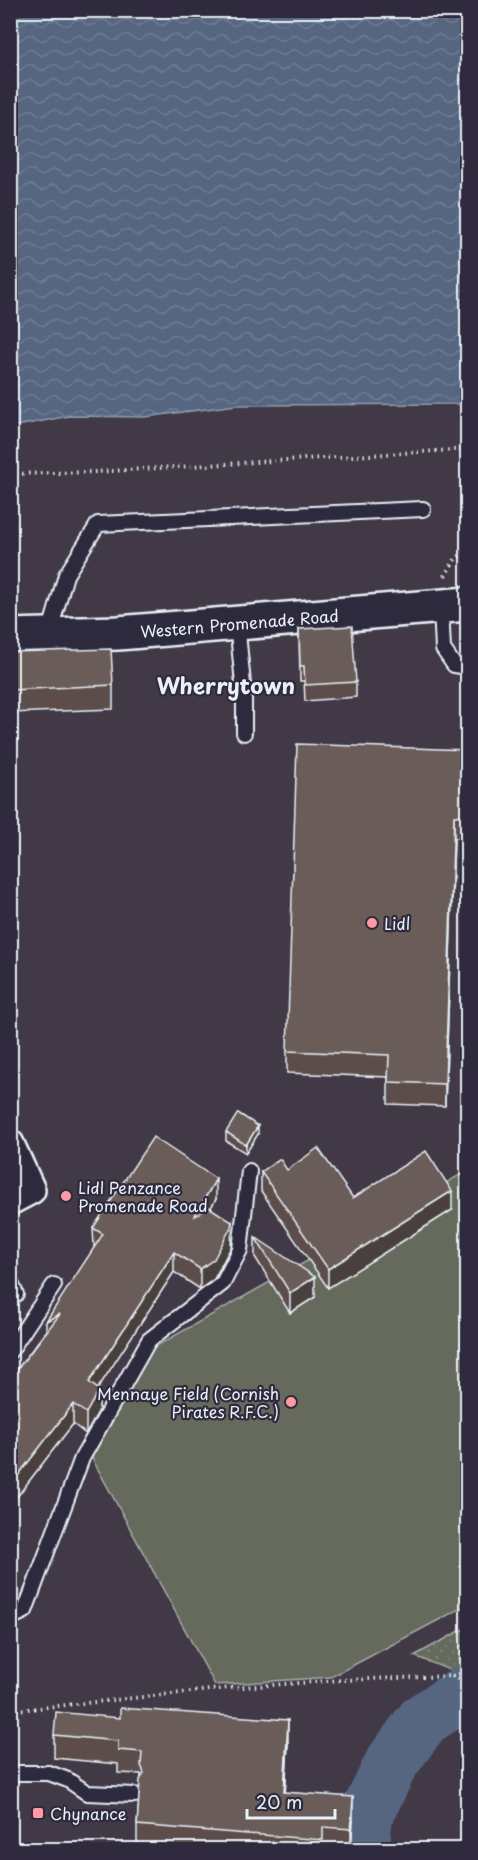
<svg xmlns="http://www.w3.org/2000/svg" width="478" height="1860" font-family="'Playpen Sans',sans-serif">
<defs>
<pattern id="park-dots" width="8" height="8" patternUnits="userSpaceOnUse" patternTransform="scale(1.5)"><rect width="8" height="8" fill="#656a5d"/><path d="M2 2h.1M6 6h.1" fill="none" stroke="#7b8075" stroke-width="1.8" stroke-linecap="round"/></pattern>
<pattern id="water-waves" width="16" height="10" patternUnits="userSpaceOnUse" patternTransform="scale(1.5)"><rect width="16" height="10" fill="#566680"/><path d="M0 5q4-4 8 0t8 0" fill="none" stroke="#6e7c93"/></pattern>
</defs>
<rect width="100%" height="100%" fill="#413945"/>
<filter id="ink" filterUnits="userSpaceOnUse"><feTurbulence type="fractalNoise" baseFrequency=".0167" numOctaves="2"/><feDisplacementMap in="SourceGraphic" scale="12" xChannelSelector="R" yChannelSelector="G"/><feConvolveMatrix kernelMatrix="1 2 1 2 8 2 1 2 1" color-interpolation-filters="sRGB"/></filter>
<g filter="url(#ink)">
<path fill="#656a5d" stroke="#a6aeaa" stroke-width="1.5" d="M467 1171V1605L331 1677 215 1685 87 1449 142 1354Z"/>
<path fill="url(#park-dots)" stroke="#a6aeaa" stroke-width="1.5" d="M467 1627V1677L414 1656Z"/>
<path fill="url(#water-waves)" stroke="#909eb0" stroke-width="1.5" d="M11 10 467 11V404L237 405 145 417 69 416 11 427Z"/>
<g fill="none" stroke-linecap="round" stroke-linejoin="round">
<path stroke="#566680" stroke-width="54" d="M362 1850 366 1816 391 1764 423 1720 468 1691"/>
<g stroke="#e8f1f8" stroke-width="18">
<g id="service">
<path d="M441 607 443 649 454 665 468 667"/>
<path d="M237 623 244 694V733"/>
<path d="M49 634 66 575 98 524 423 509"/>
<path d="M10 1281 16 1294"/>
<path d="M10 1351 54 1285"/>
<path d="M10 1618 25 1611 82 1458 149 1340 223 1283 240 1250 249 1171"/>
<path d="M10 1773H49L68 1780 87 1793 135 1795"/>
</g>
</g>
<g stroke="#e8f1f8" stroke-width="32">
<path id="minor" d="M10 1144 31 1190 10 1201"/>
</g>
<g stroke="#e8f1f8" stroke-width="38">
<g id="tertiary">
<path id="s1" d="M10 636 118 633 468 604"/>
</g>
</g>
<g stroke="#e8f1f8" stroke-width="4" stroke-dasharray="1.5 4.5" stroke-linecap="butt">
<path d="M10 474 94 472 468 449"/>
<path d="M445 576 456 558 468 551"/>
<path d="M452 1676 468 1682"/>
<path d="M10 1711 229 1688 342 1680 452 1676 468 1671"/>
</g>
<use href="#service" stroke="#2f2a3d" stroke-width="14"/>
<use href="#minor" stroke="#2f2a3d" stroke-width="27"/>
<use href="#tertiary" stroke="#2f2a3d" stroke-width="33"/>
</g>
<g fill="#5b4e4c" stroke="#e8f1f8" stroke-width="1.5">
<path d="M299 629 356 682V697L305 701 304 681H300Z"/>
<path d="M10 652 113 685V709L10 713Z"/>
<path d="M468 750V837L454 838 445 1106 388 1104V1077L287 1073V1051Z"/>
<path d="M226 1132 258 1134 246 1153 226 1141Z"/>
<path d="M287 1170 353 1198 452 1210 328 1288 261 1191V1172Z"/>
<path d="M216 1199 210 1208 232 1242 231 1247 214 1279 200 1289 174 1272 97 1389 99 1410 86 1434 73 1424 16 1498 10 1494V1386L12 1384V1376L46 1331 94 1248 93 1228Z"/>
<path d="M255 1237 315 1297 290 1313 255 1257Z"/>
<path d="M54 1735 288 1743 285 1792 353 1820 351 1850H159L137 1848V1825L141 1774 118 1773V1764L54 1758Z"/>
</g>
<g fill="#4a403e" stroke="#e8f1f8" stroke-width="1.5">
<path d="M454 816V838L445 1106V1084Z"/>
<path d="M258 1126V1134L246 1153V1145Z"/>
<path d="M216 1179V1199L194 1237V1217Z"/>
<path d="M452 1191V1210L328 1288V1269Z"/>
<path d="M232 1222 231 1247 214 1279 200 1289V1269Z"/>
<path d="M174 1252V1272L89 1402V1382Z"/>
<path d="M315 1277V1297L290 1313V1293Z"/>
<path d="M60 1314 46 1341V1321Z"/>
<path d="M99 1390V1410L86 1434V1413Z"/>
<path d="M73 1404V1424L16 1498V1478Z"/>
<path d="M288 1720V1743L284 1815V1792Z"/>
<path d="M353 1797V1820L351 1850V1829Z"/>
</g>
<g fill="#6a5b58" stroke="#e8f1f8" stroke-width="1.5">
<path d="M352 626 356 682 305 685 304 666H300L299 629Z"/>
<path d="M111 649 113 685 10 690V652Z"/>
<path d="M297 744 468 750V815L454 816 445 1084 388 1082 389 1055 287 1051Z"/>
<path d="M238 1113 258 1126 246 1145 226 1132Z"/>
<path d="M153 1137 216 1179 194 1217 209 1207 232 1222 231 1227 214 1259 200 1269 174 1252 89 1382 99 1390 86 1413 73 1404 16 1478 10 1473V1386L16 1379 12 1376 60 1314 46 1321 103 1234 93 1228Z"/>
<path d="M318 1148 353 1198 426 1151 452 1191 328 1269 261 1172 280 1159 287 1170Z"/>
<path d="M255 1237 315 1277 290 1293Z"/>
<path d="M120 1708 288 1720 284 1792 353 1797 351 1829 323 1827V1840L137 1825 140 1780 144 1773 141 1765 142 1752 118 1750V1741L54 1735 56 1712 120 1718Z"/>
</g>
</g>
<g fill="#ff9aa2" stroke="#2f2a3d" stroke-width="2">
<circle cx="372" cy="923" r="6"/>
<circle cx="66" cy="1196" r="6"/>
<circle cx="291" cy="1402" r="6"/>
<rect x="32" y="1807" width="12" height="12" rx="3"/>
</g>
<g text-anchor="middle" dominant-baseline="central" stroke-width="4.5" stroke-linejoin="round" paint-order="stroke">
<g font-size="16" fill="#e8f1f8" stroke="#2f2a3d">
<text stroke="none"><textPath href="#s1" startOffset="230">Western Promenade Road</textPath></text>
</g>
<g font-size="16" fill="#e8f1f8" stroke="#2f2a3d" text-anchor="start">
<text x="384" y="923">Lidl</text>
<text x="78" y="1187">Lidl Penzance<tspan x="78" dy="18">Promenade Road</tspan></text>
<text x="279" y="1393" text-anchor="end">Mennaye Field (Cornish<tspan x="279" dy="18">Pirates R.F.C.)</tspan></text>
<text x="50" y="1813">Chynance</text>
</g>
<g font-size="22" font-weight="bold" fill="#e8f1f8" stroke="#2f2a3d">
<text x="226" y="684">Wherrytown</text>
</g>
</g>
<rect width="478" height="1860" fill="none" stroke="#2f2a3d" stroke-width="36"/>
<rect x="18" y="18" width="442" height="1824" fill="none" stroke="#e8f1f8" stroke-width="2" filter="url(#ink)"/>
<path d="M247 1809v9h88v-9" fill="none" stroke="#e8f1f8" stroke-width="3"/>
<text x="256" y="1809" font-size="18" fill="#e8f1f8" stroke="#2f2a3d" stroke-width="4.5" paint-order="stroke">20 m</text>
</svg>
